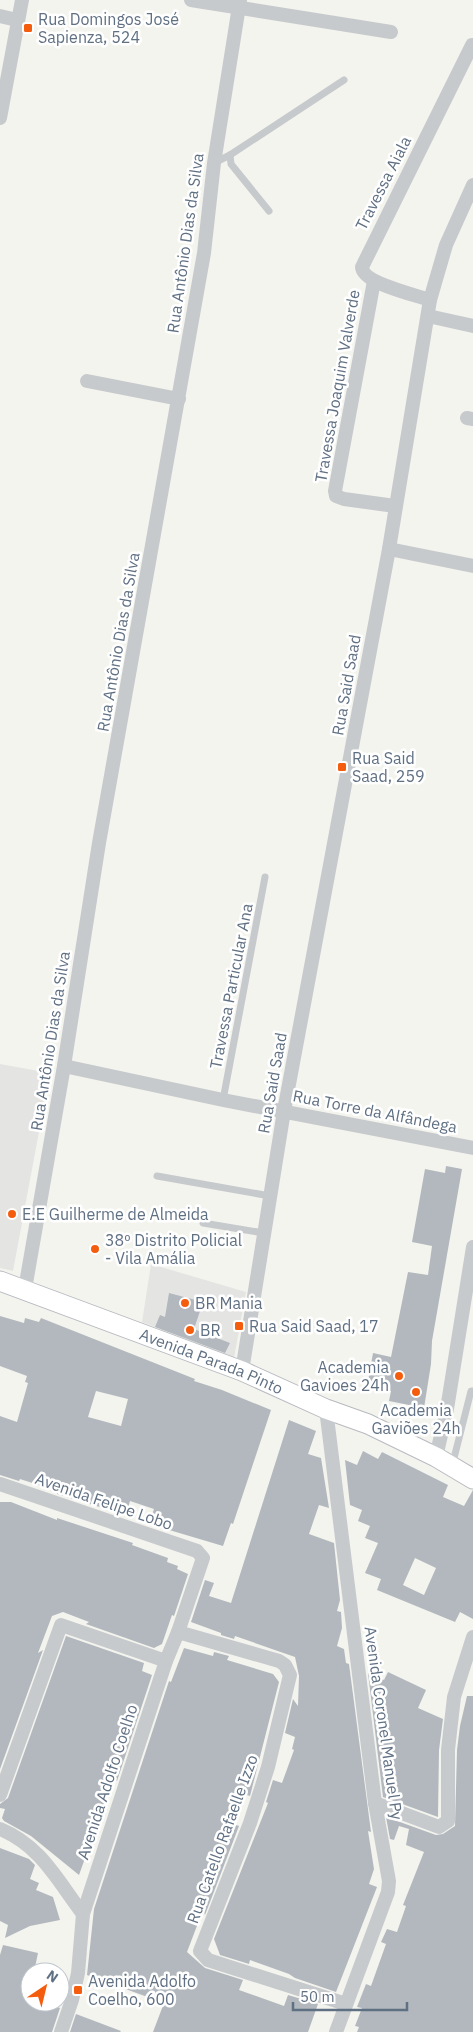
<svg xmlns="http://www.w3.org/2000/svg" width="473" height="2032" font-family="'IBM Plex Sans',sans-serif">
<rect width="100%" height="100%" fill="#f4f4ef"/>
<g fill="#e4e5e3">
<path d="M0 1064 50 1073 13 1271 0 1268Z"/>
<path d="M151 1264 246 1292 234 1358 142 1322Z"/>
</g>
<g fill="#b2b8bd" fill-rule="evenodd">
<path d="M446 1166 462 1169 432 1341 431 1364 424 1408 389 1401 391 1391 367 1387 373 1353 391 1357 408 1272 428 1275 432 1246 412 1242 425 1169 445 1173Z"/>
<path d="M169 1293 203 1302 194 1329 230 1343 225 1353 155 1327 160 1315 165 1317Z"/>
<path d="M0 1316 24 1323 25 1318 39 1322 41 1318 195 1379 194 1381 222 1390 271 1410 233 1524 231 1523 223 1546 149 1524 154 1509 130 1501 126 1515 57 1494V1491L20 1479 19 1481 0 1475V1416L17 1422 28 1383 25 1382 27 1376 0 1366ZM96 1391 128 1399 121 1426 88 1417Z"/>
<path d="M289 1420 316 1431 308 1454 321 1458 329 1508 319 1505 309 1534 334 1543 340 1600 337 1611 341 1612 342 1628 337 1646 344 1649 346 1663 349 1664 371 1832 368 1831 374 1869 369 1884 377 1887 336 1992 295 1978 289 1974 250 1960 249 1964 220 1955 214 1939 268 1803 266 1802 273 1780 282 1783 294 1750 292 1749 295 1737 285 1733 293 1699 298 1706 299 1676 295 1657 235 1636 234 1639 221 1635V1633L191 1622 205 1580 214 1583 209 1596 231 1603Z"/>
<path d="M363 1451 378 1459 382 1452 448 1485 443 1497 464 1506 473 1490V1619L460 1612 455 1622 377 1590 381 1579 365 1573 378 1543 365 1538 370 1526 358 1521 362 1510 350 1505 345 1460 357 1465ZM415 1558 436 1568 424 1595 403 1585Z"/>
<path d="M0 1502H11L57 1520V1518L133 1543 132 1545 168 1558 167 1562 178 1566 177 1569 188 1574 174 1616 172 1615 162 1644 154 1648 86 1624 89 1622 63 1612 52 1616 38 1653 43 1650 0 1769Z"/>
<path d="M66 1636 144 1663 142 1671 152 1675 117 1781 113 1780 79 1875 31 1836 4 1821 2 1818 5 1809 0 1808V1804L8 1798Z"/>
<path d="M184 1648 213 1656 214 1652 229 1656 227 1660 273 1674 279 1682 250 1796 235 1791 225 1821 239 1826 205 1915 203 1910 187 1952 205 1968 243 1980 239 1990 284 2006 288 1995 318 2004 308 2032H153L164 2003 87 1975 94 1909 169 1681 171 1682Z"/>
<path d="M388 1672 426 1690 418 1708 443 1719 439 1750 438 1817 383 1797 368 1673 384 1680Z"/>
<path d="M467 1696H473V2032H357L359 2027 355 2026 362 2008 357 2007 366 1984 371 1986 386 1944 381 1942 387 1929 397 1932 406 1906 403 1905 424 1852 406 1845 409 1829 399 1826 394 1840 390 1839 386 1817 436 1835 443 1834 455 1826 457 1750 460 1726Z"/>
<path d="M0 1848 29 1859 35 1865 30 1879 39 1883 36 1890 53 1897 60 1920 30 1926 5 1938 8 1925 0 1921Z"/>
<path d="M3 1945 38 1953 34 1972H30V2002H56L55 2006 60 2008 52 2032H0V1955Z"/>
<path d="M76 2014 121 2031 120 2032H70Z"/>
</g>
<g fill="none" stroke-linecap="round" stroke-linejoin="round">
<g stroke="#b7bbc0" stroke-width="21">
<g id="secondary">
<path id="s1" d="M0 1281 242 1371 326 1409 368 1424 436 1457 473 1479"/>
</g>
</g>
<g stroke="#c7cacd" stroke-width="7">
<path d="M230 155 231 164 269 211"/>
<path d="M214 163 230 155 344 80"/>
<path d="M223 1100 265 877"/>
<path d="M157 1176 270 1196"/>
<path d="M203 1223 264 1233"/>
<path d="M452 1466 471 1391H473"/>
</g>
<g stroke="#c7cacd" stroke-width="14">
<path d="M191 0 391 32"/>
<path d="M0 16 17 20"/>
<path d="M0 118 22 0"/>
<path d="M374 281 335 491 336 496 344 499 395 506"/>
<path d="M430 300C416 295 362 283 362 267L472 45"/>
<path d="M428 316 473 326"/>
<path d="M87 381 179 399"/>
<path d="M467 418 473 419"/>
<path d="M389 549 473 566"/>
<path d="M64 1066 223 1100 473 1148"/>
<path d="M25 1289 64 1066 99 843 204 253 214 163 240 0"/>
<path d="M242 1371 284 1111 389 549 430 300 446 245 473 185"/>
<path d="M326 1409 375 1803 389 1881 388 1892 336 2032"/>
<path d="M436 1457 447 1409 473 1247"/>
<path d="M0 1484 197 1551 203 1558 178 1632 166 1661 83 1914 78 1973 72 2000 61 2032"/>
<path d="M178 1632 279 1661 285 1665 290 1675 268 1767 250 1823 200 1951 208 1960 346 2004"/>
<path d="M0 1795 61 1625 166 1661"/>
<path d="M375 1803 439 1827 448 1821V1750L454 1697 473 1637"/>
<path d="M0 1829C41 1846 57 1880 83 1914"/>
</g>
<use href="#secondary" stroke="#fff" stroke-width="19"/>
</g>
<g fill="#f55d0e" stroke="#fff" stroke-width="2">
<rect x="23" y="23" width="10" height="10" rx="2.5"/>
<rect x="337" y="762" width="10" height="10" rx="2.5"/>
<circle cx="12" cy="1214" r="5"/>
<circle cx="95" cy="1249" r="5"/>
<circle cx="185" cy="1303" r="5"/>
<rect x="234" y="1321" width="10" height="10" rx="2.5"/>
<circle cx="190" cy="1330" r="5"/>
<circle cx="399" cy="1376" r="5"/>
<circle cx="416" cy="1392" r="5"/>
<rect x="73" y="1985" width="10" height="10" rx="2.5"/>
</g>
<g text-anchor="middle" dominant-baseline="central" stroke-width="5" stroke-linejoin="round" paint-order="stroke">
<g font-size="16" fill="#607083" stroke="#fff" text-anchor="start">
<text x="38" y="19">Rua Domingos José<tspan x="38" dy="18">Sapienza, 524</tspan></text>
<text x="352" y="758">Rua Said<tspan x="352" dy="18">Saad, 259</tspan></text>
<text x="22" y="1214">E.E Guilherme de Almeida</text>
<text x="105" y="1240">38º Distrito Policial<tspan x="105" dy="18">- Vila Amália</tspan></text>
<text x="195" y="1303">BR Mania</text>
<text x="249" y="1326">Rua Said Saad, 17</text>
<text x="200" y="1330">BR</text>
<text x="389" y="1367" text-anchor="end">Academia<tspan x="389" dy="18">Gavioes 24h</tspan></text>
<text x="416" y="1410" text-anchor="middle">Academia<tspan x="416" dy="18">Gaviões 24h</tspan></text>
<text x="88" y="1981">Avenida Adolfo<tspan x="88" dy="18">Coelho, 600</tspan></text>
</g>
<g font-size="16" fill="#607083" stroke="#fff">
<text transform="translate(383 183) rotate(-63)">Travessa Aiala</text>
<text transform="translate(185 243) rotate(-82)">Rua Antônio Dias da Silva</text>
<text transform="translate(337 386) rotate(-80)">Travessa Joaquim Valverde</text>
<text transform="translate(118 642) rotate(-80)">Rua Antônio Dias da Silva</text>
<text transform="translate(346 685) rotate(-80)">Rua Said Saad</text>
<text transform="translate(231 986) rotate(-79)">Travessa Particular Ana</text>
<text transform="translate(50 1041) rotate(-81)">Rua Antônio Dias da Silva</text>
<text transform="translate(272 1083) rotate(-80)">Rua Said Saad</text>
<text transform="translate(375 1111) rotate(11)">Rua Torre da Alfândega</text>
<text stroke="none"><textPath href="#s1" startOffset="226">Avenida Parada Pinto</textPath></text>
<text transform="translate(104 1501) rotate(19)">Avenida Felipe Lobo</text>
<text transform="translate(384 1723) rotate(82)">Avenida Coronel Manuel Py</text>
<text transform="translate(107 1782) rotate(-72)">Avenida Adolfo Coelho</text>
<text transform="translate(222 1839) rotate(-70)">Rua Catello Rafaelle Izzo</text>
</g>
</g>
<g transform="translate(45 1987) rotate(35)"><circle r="24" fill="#ffffff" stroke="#bfc6cd"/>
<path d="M0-4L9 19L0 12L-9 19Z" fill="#f55d0e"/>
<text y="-8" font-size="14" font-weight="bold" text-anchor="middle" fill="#607083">N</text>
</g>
<path d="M293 2002v8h114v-8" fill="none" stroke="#607083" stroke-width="2.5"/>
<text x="300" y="2002" font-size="15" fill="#607083" stroke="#ffffff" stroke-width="4" paint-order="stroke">50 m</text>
</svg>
